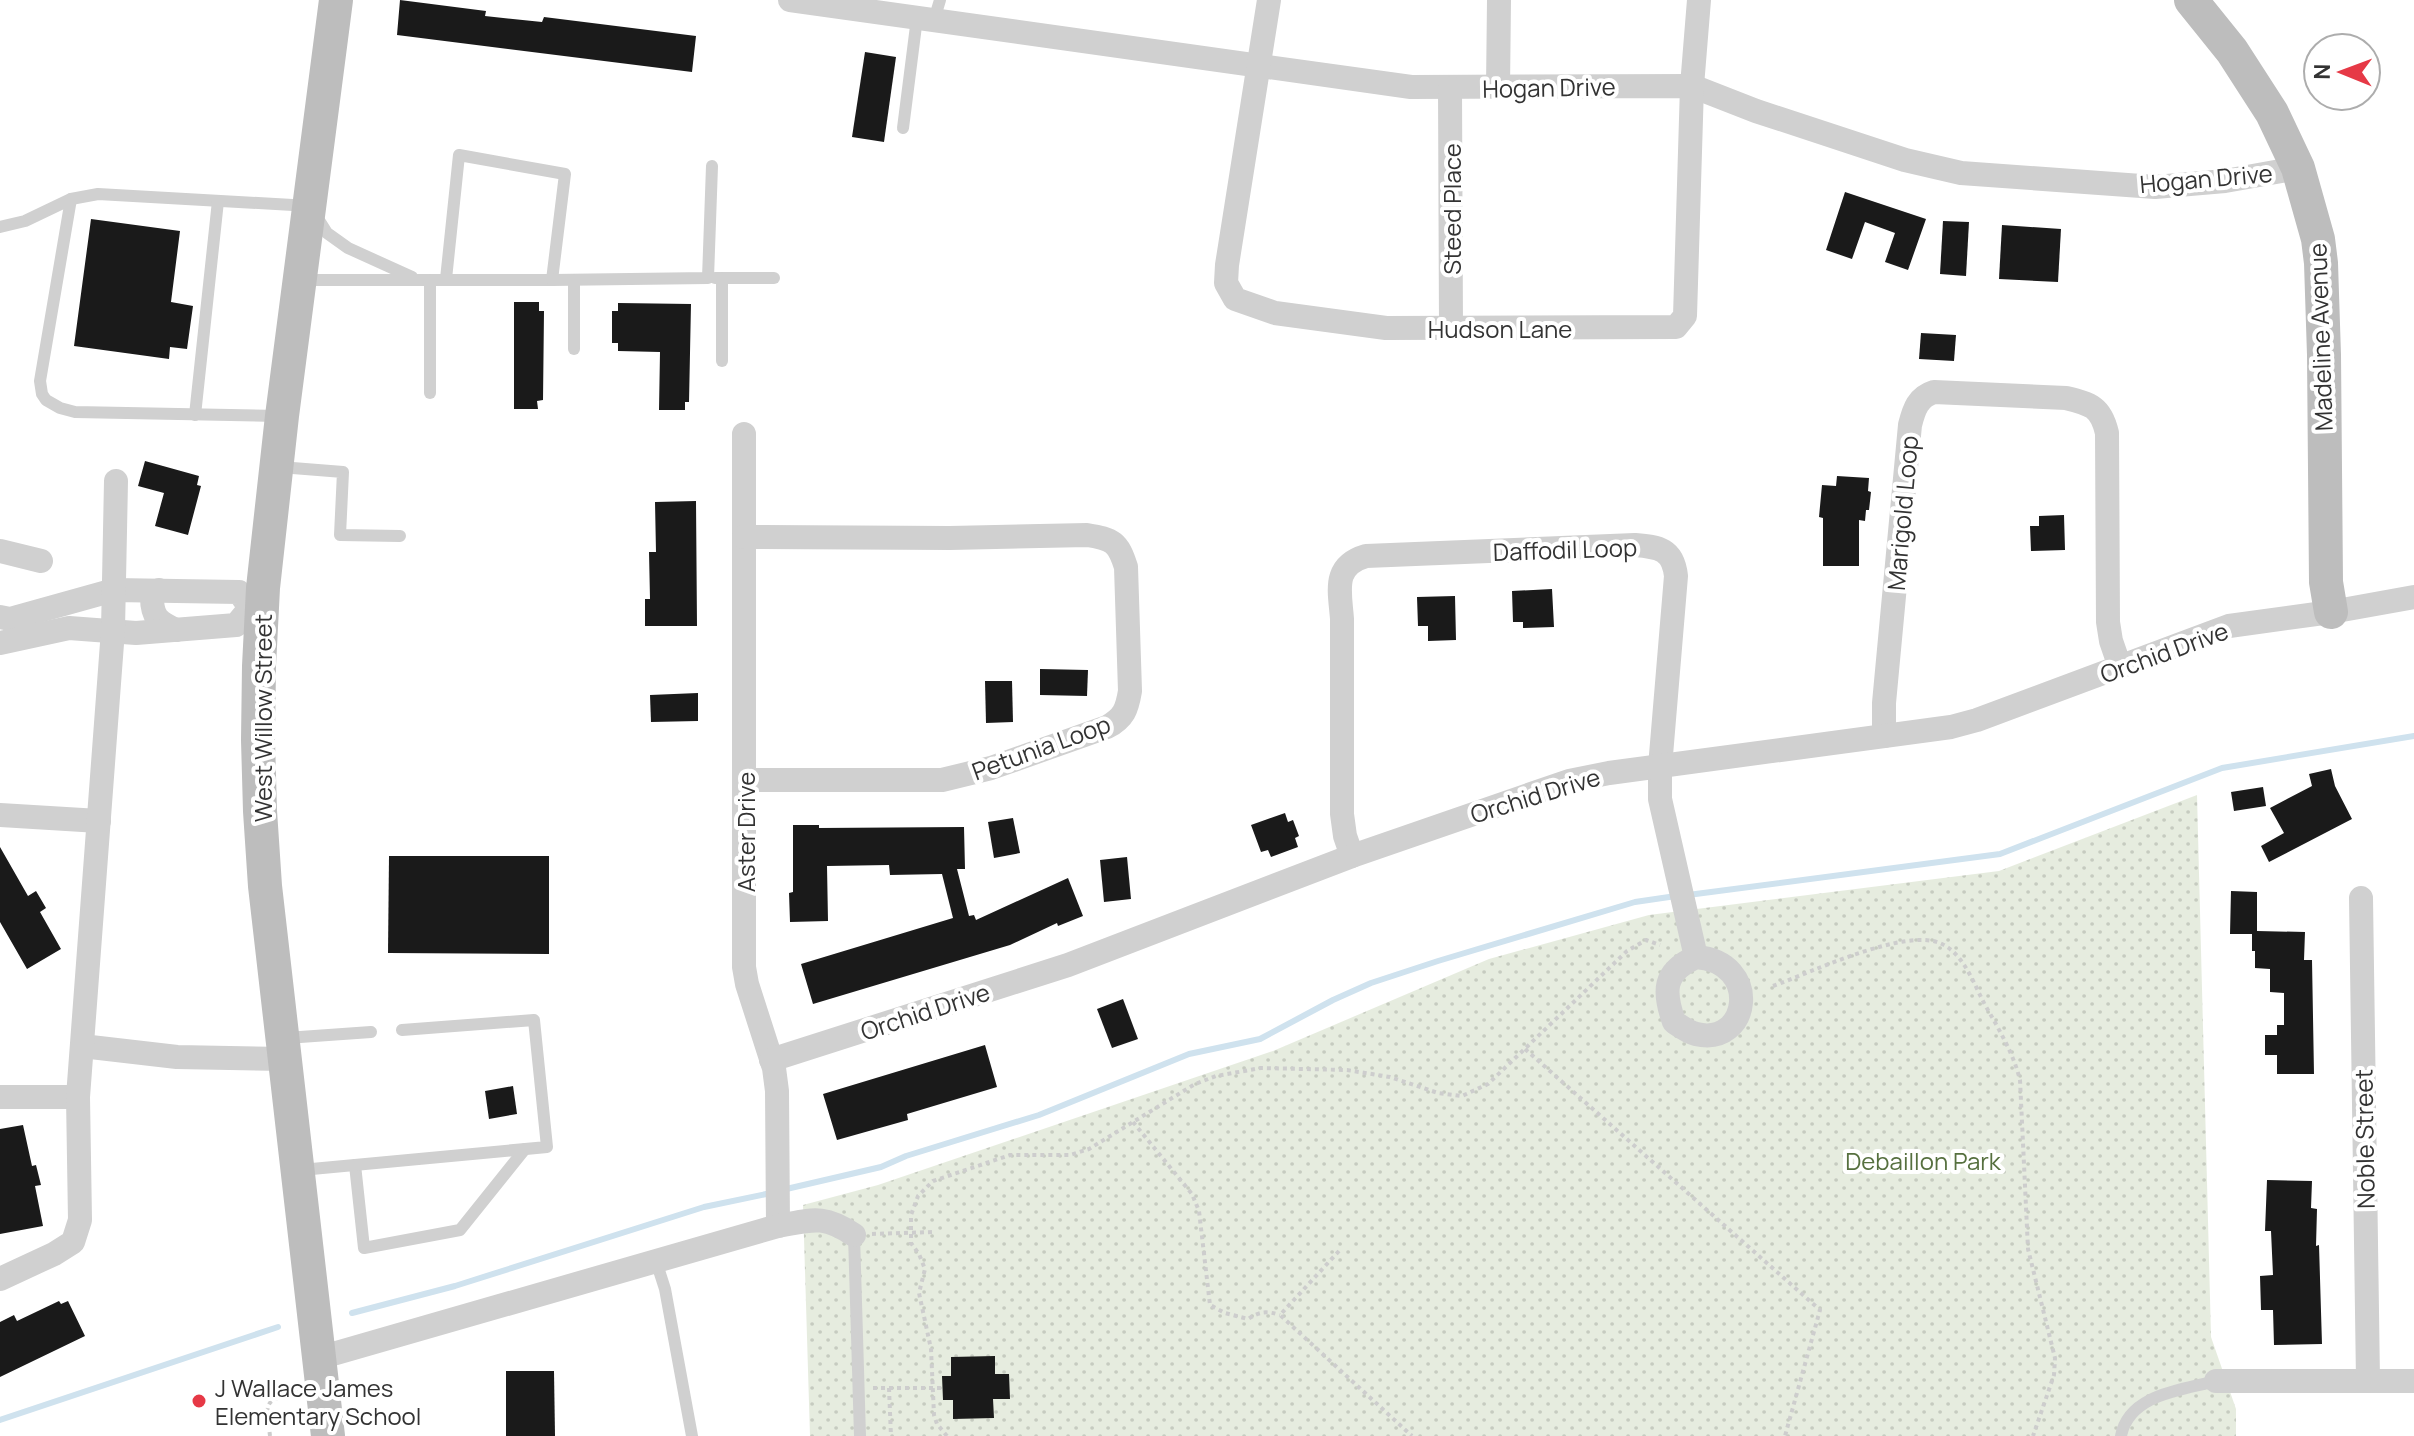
<svg xmlns="http://www.w3.org/2000/svg" width="2414" height="1436" font-family="Manrope,sans-serif">
<defs>
<pattern id="park-dots" width="8" height="8" patternUnits="userSpaceOnUse" patternTransform="scale(2)"><rect width="8" height="8" fill="#e6ecdf"/><path d="M2 2h.1M6 6h.1" fill="none" stroke="#c6cbc0" stroke-width="1.8" stroke-linecap="round"/></pattern>
</defs>
<rect width="100%" height="100%" fill="#fff"/>
<path fill="url(#park-dots)" d="M2197 795 2211 1337 2236 1409V1436H810L803 1205 878 1185 1273 1051 1489 959 1649 915 1999 871Z"/>
<g fill="none" stroke-linecap="round" stroke-linejoin="round">
<g stroke="#cfe2ee" stroke-width="6">
<path d="M1688 895 2000 854 2222 768 2414 736"/>
<path d="M782 1190 881 1167 906 1156 1039 1115 1189 1054 1260 1039 1333 1000 1371 983 1438 961 1635 902 1676 896"/>
<path d="M352 1313 455 1286 704 1207 771 1193"/>
<path d="M0 1420 278 1327"/>
</g>
</g>
<g fill="#1a1a1a">
<path d="M400 0 486 11 485 16 542 22 544 17 696 36 692 72 397 35Z"/>
<path d="M865 52 896 57 884 142 852 137Z"/>
<path d="M1845 192 1926 219 1908 270 1885 262 1895 233 1865 222 1852 259 1826 250Z"/>
<path d="M91 219 180 231 171 302 193 306 187 349 170 347 169 359 74 346Z"/>
<path d="M1943 221 1969 222 1966 276 1940 274Z"/>
<path d="M2002 225 2061 229 2058 282 1999 279Z"/>
<path d="M514 302H539V311H544L543 400 537 401 538 409H514Z"/>
<path d="M618 303 691 304 689 402H685V410H659L660 352 618 351V343H612V311H618Z"/>
<path d="M1921 333 1956 335 1954 361 1919 359Z"/>
<path d="M145 461 199 476 197 485 201 486 188 535 155 526 164 493 138 486Z"/>
<path d="M1837 476 1869 478 1868 491 1871 492 1869 510H1866L1865 521 1859 520V566H1823V518L1819 517 1822 485 1836 486Z"/>
<path d="M696 501 697 626H645V599H650L649 552H656L655 502Z"/>
<path d="M2064 515 2065 550 2031 551 2030 526H2039V516Z"/>
<path d="M1552 589 1554 627 1523 628V622H1513L1512 591Z"/>
<path d="M1455 596 1456 640 1428 641V626H1418L1417 597Z"/>
<path d="M1040 669 1088 670 1087 696 1040 695Z"/>
<path d="M985 681H1012L1013 722 986 723Z"/>
<path d="M698 693V721L651 722 650 695Z"/>
<path d="M2331 769 2335 786 2352 819 2269 862 2261 846 2284 833 2270 808 2312 786 2309 774Z"/>
<path d="M2263 787 2266 806 2234 811 2231 792Z"/>
<path d="M1285 813 1288 822 1293 820 1299 836 1295 838 1298 847 1271 857 1268 850 1261 852 1251 825Z"/>
<path d="M1013 818 1020 853 994 858 988 822Z"/>
<path d="M793 825H819V828L964 827 965 869H957L969 916 974 915 976 920 1068 878 1083 916 1058 926 1057 923 1010 945 813 1004 801 964 953 918 942 874 890 875 889 865 827 866 828 921 790 922 789 893 793 892Z"/>
<path d="M0 847 28 896 36 891 46 908 40 912 61 949 27 969 0 922Z"/>
<path d="M389 856H549V954L388 953Z"/>
<path d="M1127 857 1131 899 1104 902 1100 860Z"/>
<path d="M2231 891 2257 892V931L2305 932 2304 960H2312L2314 1074H2277V1055H2265V1035H2277V1025H2284V993L2270 992V969L2255 968V951H2252V934H2230Z"/>
<path d="M1123 999 1138 1039 1112 1048 1097 1009Z"/>
<path d="M985 1045 997 1087 907 1114 908 1120 837 1140 823 1094Z"/>
<path d="M513 1086 517 1114 489 1119 485 1091Z"/>
<path d="M23 1125 32 1166 36 1165 41 1185 35 1186 43 1226 0 1234V1129Z"/>
<path d="M2267 1180 2312 1181 2311 1208 2317 1209 2316 1246 2319 1245 2322 1344 2274 1345 2273 1310H2261L2260 1276 2273 1275 2271 1231H2265Z"/>
<path d="M59 1301 61 1304 68 1301 85 1336 0 1377V1322L14 1315 17 1321Z"/>
<path d="M995 1356V1374H1009L1010 1399H993L994 1418 953 1419V1400H943L942 1376H951V1357Z"/>
<path d="M506 1371H554L555 1436H506Z"/>
</g>
<g fill="none" stroke-linecap="round" stroke-linejoin="round">
<g stroke="#cdcdcd" stroke-width="4" stroke-dasharray="4 4" stroke-linecap="butt">
<path d="M1773 986C1810 973 1907 926 1942 944 1964 955 1973 982 1984 1003 1998 1028 2013 1052 2020 1080L2028 1249 2055 1358 2054 1375 2033 1436"/>
<path d="M1525 1049 1820 1310 1785 1436"/>
<path d="M1133 1122 1192 1194 1199 1211 1210 1305 1225 1313 1248 1319C1260 1311 1267 1311 1280 1315"/>
<path d="M872 1234 934 1232"/>
<path d="M1339 1251 1280 1315 1412 1436"/>
<path d="M873 1388H943"/>
<path d="M889 1388 891 1436"/>
<path d="M270 1436C266 1401 262 1401 298 1392"/>
<path d="M947 1436 937 1424 934 1415 931 1349 919 1293 925 1269 919 1254 911 1243V1215L918 1196 933 1181 1010 1155H1070L1089 1149 1195 1084 1216 1076 1261 1068 1347 1070 1390 1077 1438 1093 1462 1096 1488 1084 1627 951 1646 940 1660 945"/>
</g>
<g stroke="#d0d0d0" stroke-width="12">
<path d="M934 20 940 0"/>
<path d="M903 128 917 18"/>
<path d="M71 199 40 381 42 394 46 400 60 408 75 412 279 416"/>
<path d="M0 227 25 221 71 199 98 194 310 206 327 233 348 248 412 277"/>
<path d="M715 278H774"/>
<path d="M303 280H552L565 174 459 155 446 279"/>
<path d="M430 280V393"/>
<path d="M552 280 708 278 712 166"/>
<path d="M574 349V280"/>
<path d="M722 361V278"/>
<path d="M195 415 218 201"/>
<path d="M280 467 343 472 340 535 400 536"/>
<path d="M286 1038 371 1032"/>
<path d="M355 1165 364 1248 460 1230 525 1149"/>
<path d="M301 1170 547 1147 534 1020 402 1030"/>
<path d="M854 1235 860 1436"/>
<path d="M656 1261 665 1289 692 1436"/>
<path d="M2121 1436C2129 1394 2182 1390 2216 1381"/>
</g>
<g stroke="#d0d0d0" stroke-width="24">
<path d="M790 0 1411 87 1692 86 1756 111 1905 160 1961 173 2155 187 2225 181 2298 168"/>
<path d="M1269 0 1227 265 1226 283 1235 299 1275 313 1386 328 1676 327 1685 316 1692 86 1699 0"/>
<path d="M1450 88 1451 329"/>
<path d="M1498 88 1499 0"/>
<path d="M744 434V967L747 984 774 1068 777 1091 778 1226"/>
<path d="M744 537 950 538 1087 535C1113 539 1118 542 1126 567L1130 691C1127 709 1124 718 1107 727L991 768 942 780H745"/>
<path d="M0 551 41 561"/>
<path d="M159 590 152 597C152 617 158 622 176 630"/>
<path d="M0 617 10 619 114 590 239 592 250 608"/>
<path d="M0 643 69 628 136 633 236 625 250 608"/>
<path d="M1884 736V703L1910 425C1914 409 1918 397 1934 392L2066 398C2091 404 2101 407 2107 433L2108 622 2111 641 2120 667"/>
<path d="M0 815 99 821"/>
<path d="M1352 856 1345 836 1342 814V619C1340 591 1332 566 1366 556L1635 545C1659 547 1673 549 1676 576L1660 767V799L1696 957C1663 972 1663 991 1674 1022 1680 1026 1688 1032 1696 1034 1750 1047 1762 962 1696 957"/>
<path d="M2361 898 2368 1380"/>
<path d="M82 1046 177 1057 285 1059"/>
<path d="M771 1060 1068 965 1352 856 1569 781 1609 773 1951 727 1977 720 2229 626 2331 612 2414 597"/>
<path d="M0 1097H78"/>
<path d="M0 1279 54 1254 73 1242 80 1220 78 1097 113 630 116 481"/>
<path d="M319 1358 778 1226C812 1220 823 1214 854 1235"/>
<path d="M2216 1381H2414"/>
</g>
<g stroke="#bdbdbd" stroke-width="34">
<path d="M2191 0 2232 51 2272 113 2298 168 2318 239 2321 263 2324 355 2326 582 2331 612"/>
<path d="M328 1436 265 886 260 811 258 740 259 666 263 588 282 416 336 0"/>
</g>
</g>
<circle fill="#e63946" stroke="#fff" stroke-width="3" cx="199" cy="1401" r="8"/>
<g text-anchor="middle" dominant-baseline="central" stroke-width="8" stroke-linejoin="round" paint-order="stroke">
<g font-size="24" fill="#333" stroke="#fff">
<text transform="translate(1549 87) rotate(-1)">Hogan Drive</text>
<text transform="translate(2206 178) rotate(-5)">Hogan Drive</text>
<text transform="translate(1451 209) rotate(-90)">Steed Place</text>
<text x="1500" y="328">Hudson Lane</text>
<text transform="translate(2320 337) rotate(-92)">Madeline Avenue</text>
<text transform="translate(1902 513) rotate(-85)">Marigold Loop</text>
<text transform="translate(1565 549) rotate(-2)">Daffodil Loop</text>
<text transform="translate(2164 652) rotate(-20)">Orchid Drive</text>
<text transform="translate(262 718) rotate(-90)">West Willow Street</text>
<text transform="translate(1041 747) rotate(-20)">Petunia Loop</text>
<text transform="translate(1535 795) rotate(-17)">Orchid Drive</text>
<text transform="translate(745 832) rotate(-90)">Aster Drive</text>
<text transform="translate(925 1011) rotate(-18)">Orchid Drive</text>
<text transform="translate(2364 1139) rotate(-91)">Noble Street</text>
</g>
<g font-size="24" fill="#56703f" stroke="#fff">
<text x="1923" y="1160">Debaillon Park</text>
</g>
<g font-size="24" fill="#333" stroke="#fff" text-anchor="start">
<text x="215" y="1387">J Wallace James<tspan x="215" dy="28">Elementary School</tspan></text>
</g>
</g>
<g transform="translate(2342 72) rotate(271)"><circle r="38" fill="#ffffff" stroke="#adadad" stroke-width="2"/>
<path d="M0-6L14 30L0 20L-14 30Z" fill="#e63946"/>
<text y="-12" font-size="22" font-weight="bold" text-anchor="middle" fill="#333333">N</text>
</g>
</svg>
